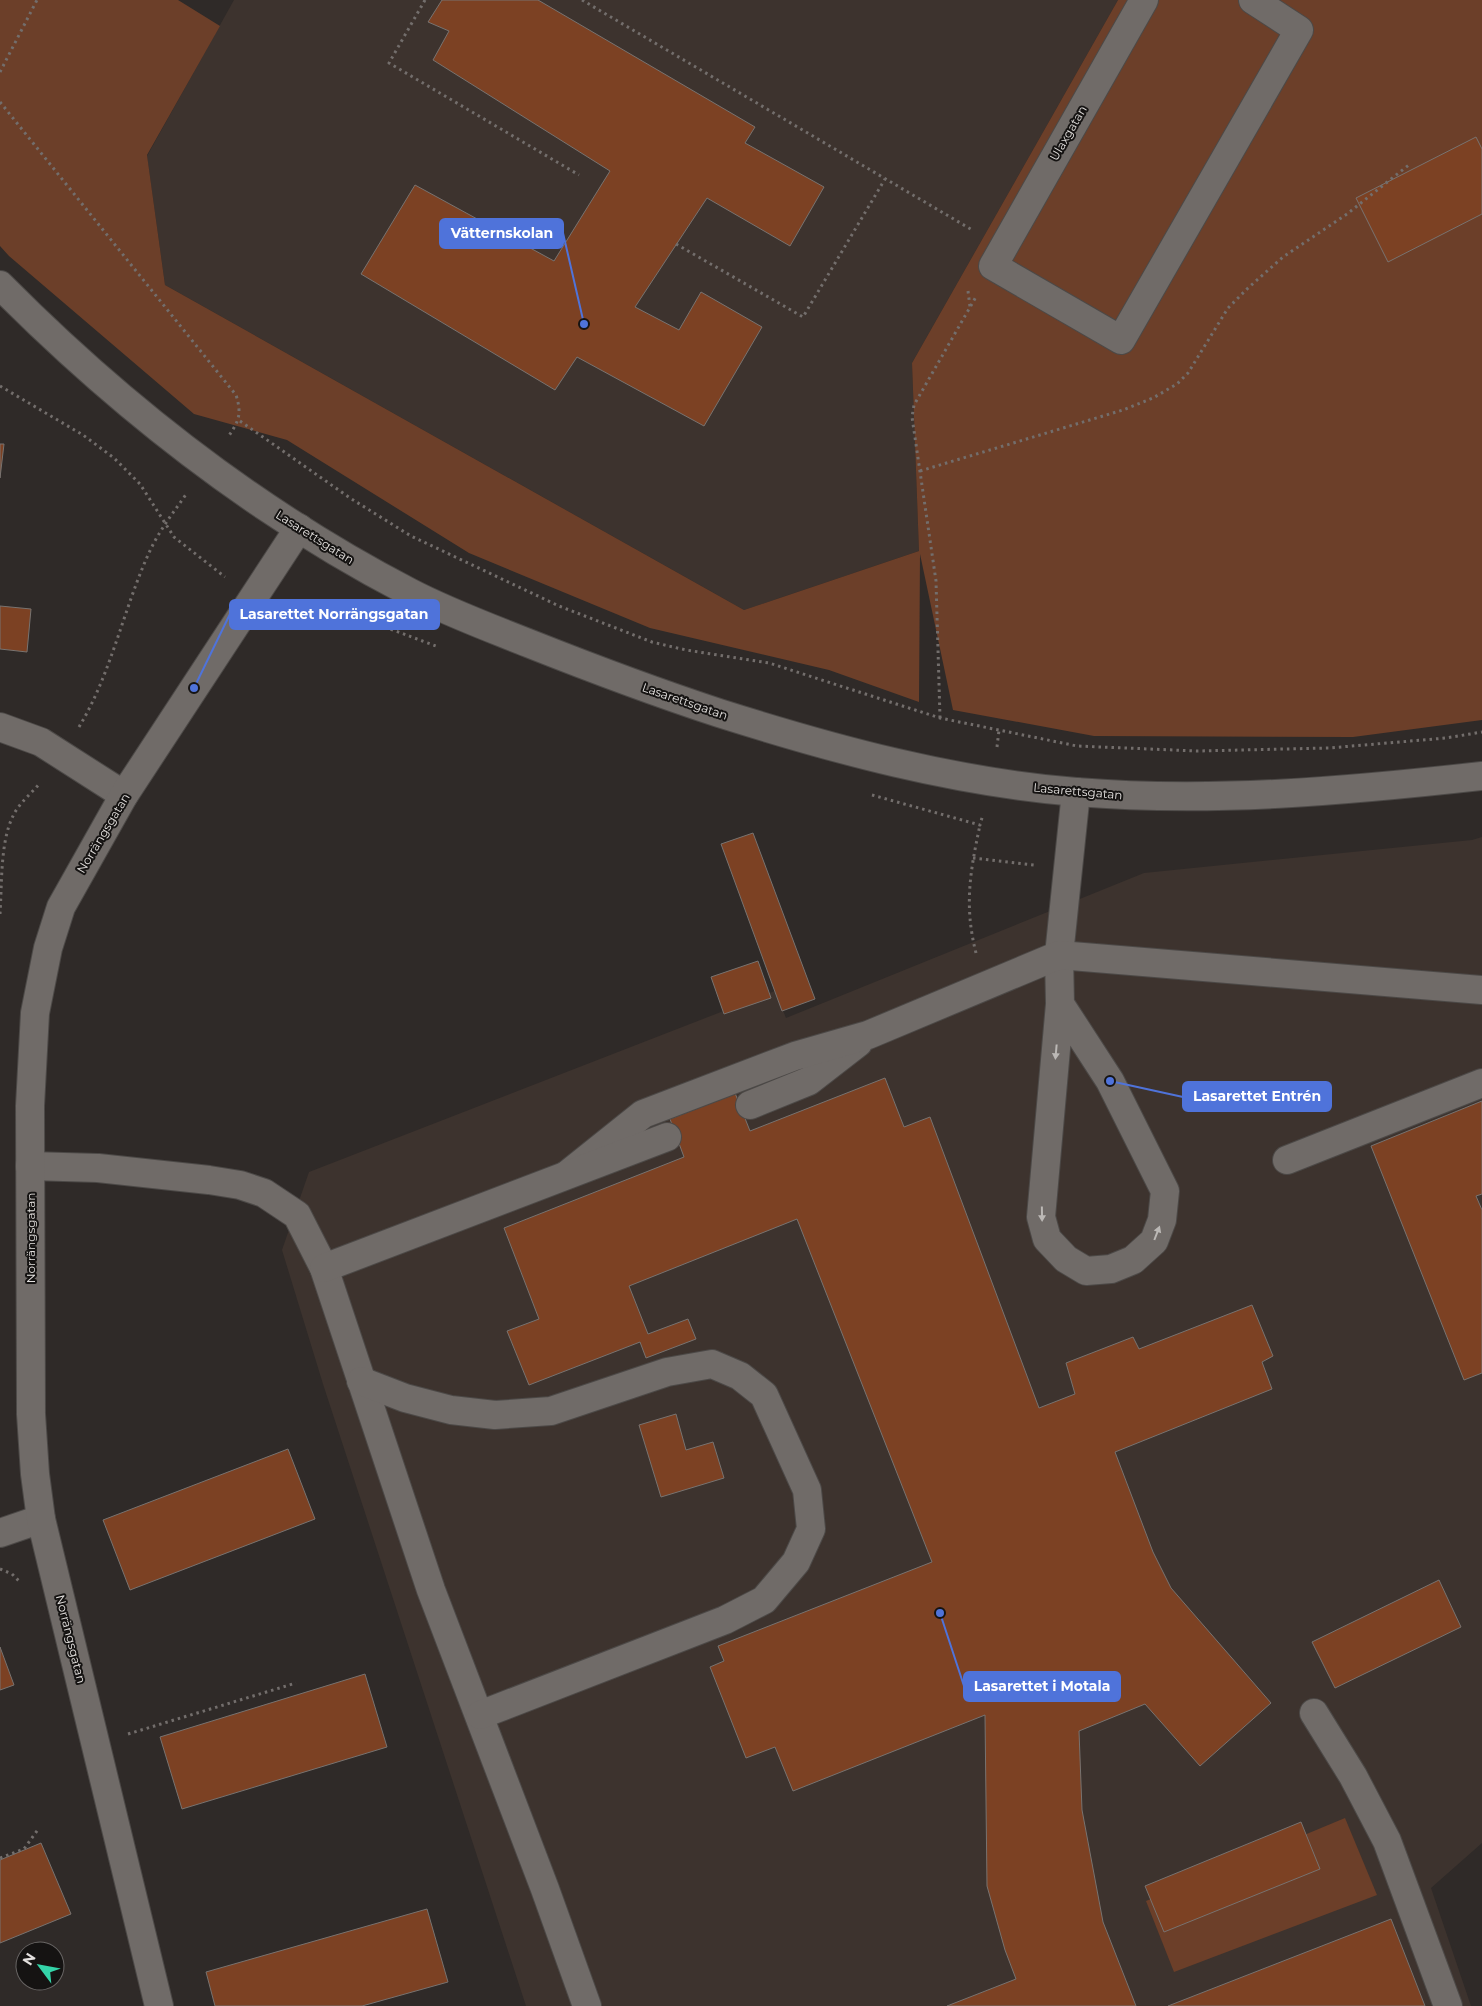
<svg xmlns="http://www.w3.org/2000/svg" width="1482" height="2006" font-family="Montserrat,sans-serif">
<rect width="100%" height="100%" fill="#2f2a28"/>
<g fill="#3d332e">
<path d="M234 0H1118L912 363 919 551 744 610 165 285 147 156Z"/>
<path d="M1482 837V1843L1431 1888 1471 2006H526L323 1384 282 1250 309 1172 775 991 786 1018 1144 873 1472 840Z"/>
</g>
<g fill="#6c3f29">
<path d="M0 0H178L220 26 147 155 165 285 744 610 919 551 912 363 1118 0H1482V720L1353 737 1094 736 953 710 920 554 919 702 829 670 650 628 469 553 287 440 194 414 9 256 0 246Z"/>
<path d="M1345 1818 1377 1895 1174 1972 1146 1901Z"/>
</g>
<g fill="#7c4123" stroke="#787370">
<path d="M442 0H538L755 127 745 143 824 187 790 246 707 198 635 307 679 330 701 292 762 327 704 426 577 357 555 390 361 274 415 185 554 261 610 171 433 60 449 31 428 22Z"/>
<path d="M1476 137 1482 149V214L1388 262 1356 198Z"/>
<path d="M0 444H4L0 478Z"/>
<path d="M0 606 31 609 27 652 0 649Z"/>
<path d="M753 833 815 999 782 1011 721 844Z"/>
<path d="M758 961 771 998 724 1014 711 977Z"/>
<path d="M885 1078 904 1127 930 1117 1039 1408 1075 1394 1066 1363 1133 1337 1139 1349 1252 1305 1273 1356 1262 1362 1272 1389 1115 1452 1153 1552 1171 1588 1271 1703 1200 1766 1145 1704 1079 1731 1082 1810 1103 1922 1136 2006H947L1016 1979 1005 1950 987 1886 985 1715 793 1791 775 1747 746 1758 710 1667 724 1661 718 1646 932 1562 797 1219 629 1286 648 1334 688 1319 696 1339 646 1358 640 1342 529 1385 507 1331 539 1319 504 1228 684 1157 670 1119 735 1093 750 1131Z"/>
<path d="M1482 1101V1194L1476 1196 1482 1210V1373L1464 1380 1371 1146Z"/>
<path d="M676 1414 686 1450 713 1442 724 1478 661 1497 639 1425Z"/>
<path d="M288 1449 315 1519 130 1590 103 1520Z"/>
<path d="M1439 1580 1461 1627 1335 1688 1312 1642Z"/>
<path d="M0 1647 14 1685 0 1690Z"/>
<path d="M365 1674 387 1747 182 1809 160 1737Z"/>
<path d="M1301 1822 1320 1869 1164 1932 1145 1886Z"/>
<path d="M41 1843 71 1914 0 1943V1860Z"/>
<path d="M427 1909 448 1982 362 2006H215L206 1972Z"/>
<path d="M1391 1919 1425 2006H1168Z"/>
</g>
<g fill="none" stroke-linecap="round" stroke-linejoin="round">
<g stroke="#4c4947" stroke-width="30">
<g id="minor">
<path d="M1144 0 993 266 1121 340 1299 30 1253 0"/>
<path d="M0 285C120 406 257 513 409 592 447 612 488 627 528 643 591 668 655 692 719 713 836 750 954 782 1076 792 1212 803 1347 791 1482 776"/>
<path d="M0 727 41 742 124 795"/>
<path d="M1060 1004 1110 1081 1165 1191 1162 1220 1154 1241 1133 1260 1111 1269 1086 1271 1066 1259 1047 1239 1041 1217 1060 1004 1059 955 1076 792"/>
<path d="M750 1105 809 1081 858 1043"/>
<path d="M1287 1160 1482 1083"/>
<path d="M30 1166 98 1168 209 1180 240 1185 264 1193 297 1215 324 1268 431 1590 545 1889 587 2006"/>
<path d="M568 1174 643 1114 795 1056 868 1035 1059 955 1482 990"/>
<path d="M324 1268 667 1137"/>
<path d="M361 1381 405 1398 451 1410 495 1415 551 1411 667 1372 712 1364 740 1376 764 1395 807 1490 811 1529 796 1562 764 1600 725 1620 480 1715"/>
<path d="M0 1533 41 1519"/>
<path d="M1314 1713 1353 1776 1387 1841 1448 2006"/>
<path d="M159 2006 41 1519 35 1474 31 1414 30 1106 35 1013 48 948 61 907 124 795 299 528"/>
</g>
</g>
<g stroke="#736e6c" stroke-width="3" stroke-dasharray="2.5 4" stroke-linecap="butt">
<path d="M425 0 389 63 579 175"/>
<path d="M582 0 974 231"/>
<path d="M0 72 37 0"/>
<path d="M0 102 236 395C242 414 239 421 228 437"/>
<path d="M676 244 803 317 885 179"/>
<path d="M968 291 970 307"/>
<path d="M0 386 83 435 114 458 140 484 174 537 225 577"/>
<path d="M240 421 350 498 411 536 559 606 652 642 686 650 769 663 940 718 1077 746 1197 751 1329 748 1446 738 1482 732"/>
<path d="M920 471 1123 410 1153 398 1177 384 1188 373 1228 308 1248 288 1283 257 1347 214 1410 164"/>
<path d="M283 614C301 625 312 618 331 617 363 616 405 635 436 646"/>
<path d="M940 718 936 581 912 417 914 405 977 295"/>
<path d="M79 727C111 674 123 611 148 555 158 532 173 513 187 493"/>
<path d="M997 747 999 730"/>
<path d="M872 795 980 825 983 814"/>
<path d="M973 858 1034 865"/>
<path d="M0 914C2 885 0 842 13 816 19 803 31 794 40 783"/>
<path d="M976 953C964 906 970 872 980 825"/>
<path d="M0 1569 12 1574 20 1582"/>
<path d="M128 1734 296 1683"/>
<path d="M0 1858 24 1849 39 1828"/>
</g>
<use href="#minor" stroke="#706b68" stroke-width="28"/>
</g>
<defs><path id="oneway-solid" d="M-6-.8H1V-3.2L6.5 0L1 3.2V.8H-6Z" transform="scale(1.25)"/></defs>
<g fill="#bbb8b5">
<use href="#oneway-solid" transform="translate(1056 1052) rotate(95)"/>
<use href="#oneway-solid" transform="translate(1042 1214) rotate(89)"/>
<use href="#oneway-solid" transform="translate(1157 1233) rotate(-69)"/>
</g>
<g text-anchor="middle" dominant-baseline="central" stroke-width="4" stroke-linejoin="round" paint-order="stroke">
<g font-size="12" fill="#e4e1df" stroke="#151312">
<text transform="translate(1068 133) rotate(-60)">Ulaxgatan</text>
<text transform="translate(315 537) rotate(32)">Lasarettsgatan</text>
<text transform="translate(685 701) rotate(19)">Lasarettsgatan</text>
<text transform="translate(1078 791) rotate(5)">Lasarettsgatan</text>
<text transform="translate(103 833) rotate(-59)">Norrängsgatan</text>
<text transform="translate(30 1238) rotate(-90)">Norrängsgatan</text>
<text transform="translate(71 1639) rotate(76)">Norrängsgatan</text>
</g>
</g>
<path fill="none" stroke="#4f73da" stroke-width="2" d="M584 324L563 233M194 688L230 614M1110 1081L1183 1097M940 1613L964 1686"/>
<g fill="#4f73da" stroke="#151312" stroke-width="2">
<circle cx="584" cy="324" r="5"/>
<circle cx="194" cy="688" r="5"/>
<circle cx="1110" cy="1081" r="5"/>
<circle cx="940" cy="1613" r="5"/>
</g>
<g fill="#4f73da" stroke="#4f73da" stroke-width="2">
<rect x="440" y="219" width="123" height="29" rx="5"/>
<rect x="230" y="600" width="209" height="29" rx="5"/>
<rect x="1183" y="1082" width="148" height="29" rx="5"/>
<rect x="964" y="1672" width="156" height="29" rx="5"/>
</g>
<g font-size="14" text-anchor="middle" font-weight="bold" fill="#fff">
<text x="502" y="238">Vätternskolan</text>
<text x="334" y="619">Lasarettet Norrängsgatan</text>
<text x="1257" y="1101">Lasarettet Entrén</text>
<text x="1042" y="1691">Lasarettet i Motala</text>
</g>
<g transform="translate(40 1966) rotate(302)"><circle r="24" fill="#151312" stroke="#686564"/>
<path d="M0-4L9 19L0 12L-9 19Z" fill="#34d4a8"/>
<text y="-8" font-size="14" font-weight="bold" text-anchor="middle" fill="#e4e1df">N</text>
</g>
</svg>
